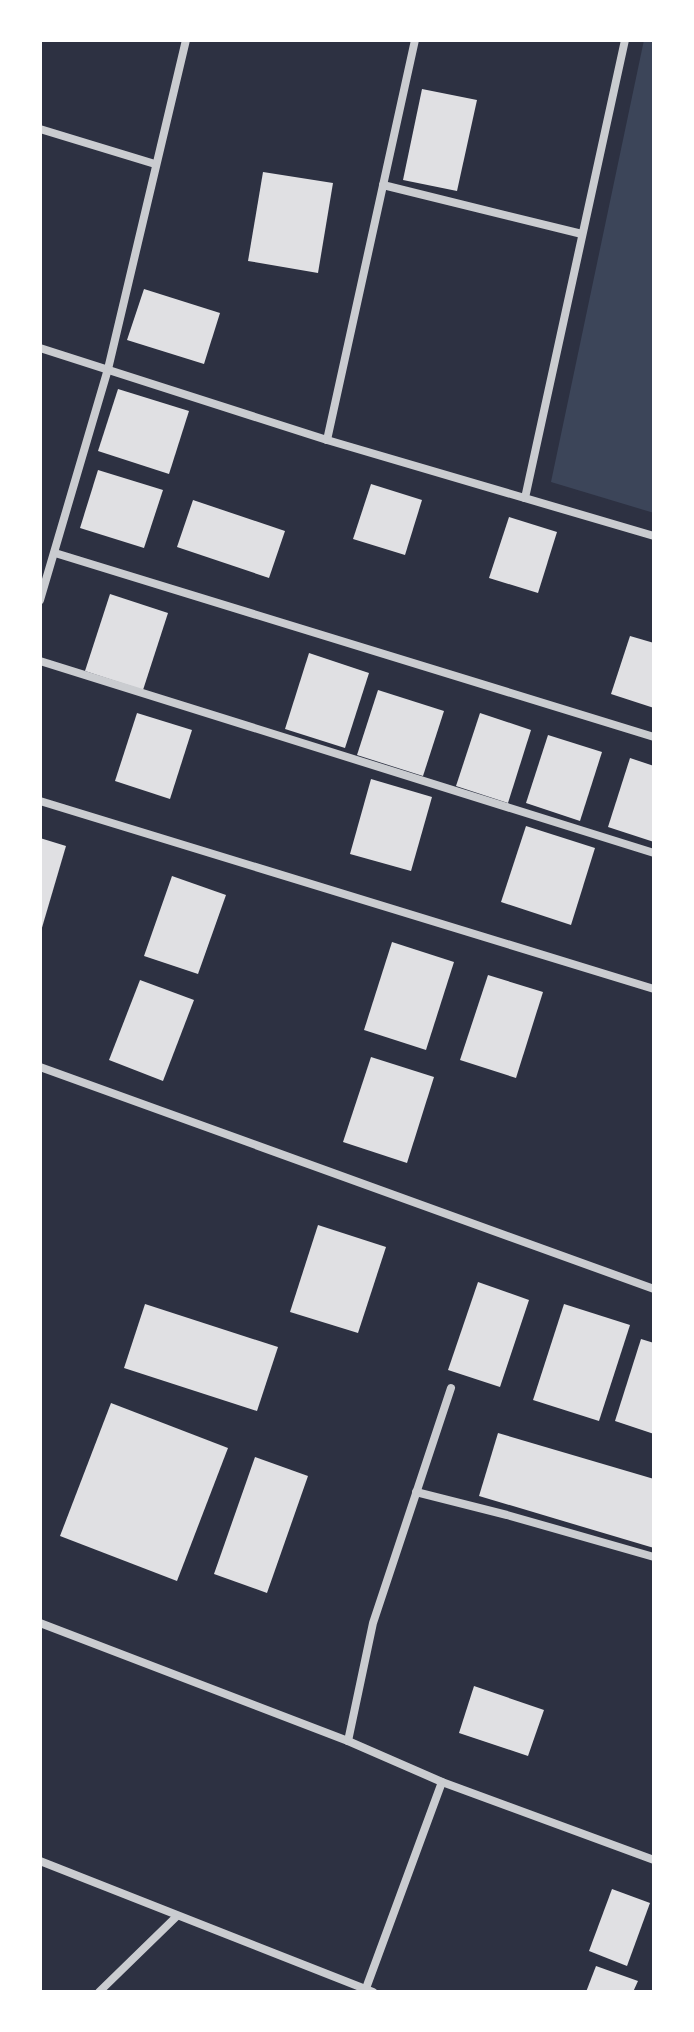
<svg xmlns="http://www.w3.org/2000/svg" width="694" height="2032" font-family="Figtree,sans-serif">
<rect width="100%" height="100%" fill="#2d3142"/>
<path fill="#3c4559" d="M644 40H654V513L551 482Z"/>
<g fill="#e0e0e3">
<path d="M422 89 477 100 457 191 403 180Z"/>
<path d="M263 172 333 183 318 273 248 261Z"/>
<path d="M144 289 220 313 204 364 127 340Z"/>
<path d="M118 389 189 411 169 474 98 451Z"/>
<path d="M98 470 163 490 144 548 80 528Z"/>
<path d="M371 484 422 500 405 555 353 539Z"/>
<path d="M193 500 285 531 269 578 177 547Z"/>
<path d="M509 517 557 532 538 593 489 578Z"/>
<path d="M110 594 168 613 143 690 85 671Z"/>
<path d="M630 636 654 643V708L611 694Z"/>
<path d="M309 653 369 673 345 748 285 729Z"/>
<path d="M378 690 444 711 423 776 357 755Z"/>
<path d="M137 713 192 730 170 799 115 781Z"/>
<path d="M480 713 531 730 508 803 456 786Z"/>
<path d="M548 735 602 752 580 821 526 803Z"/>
<path d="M630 758 654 766V842L608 827Z"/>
<path d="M371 779 432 797 411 871 350 854Z"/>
<path d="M526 826 595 848 571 925 501 902Z"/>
<path d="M40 838 66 846 41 931H40Z"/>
<path d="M172 876 226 895 198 974 144 956Z"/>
<path d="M392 942 454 962 426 1050 364 1030Z"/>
<path d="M488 975 543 992 516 1078 460 1060Z"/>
<path d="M140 980 194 1000 163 1081 109 1060Z"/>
<path d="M371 1057 434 1077 407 1163 343 1142Z"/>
<path d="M318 1225 386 1247 358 1333 290 1312Z"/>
<path d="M478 1282 529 1300 500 1387 448 1370Z"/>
<path d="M145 1304 278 1347 257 1411 124 1368Z"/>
<path d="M564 1304 630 1325 599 1421 533 1400Z"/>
<path d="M641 1339 654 1343V1434L615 1421Z"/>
<path d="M111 1403 228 1448 177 1581 60 1536Z"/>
<path d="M498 1433 654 1479V1548L479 1496Z"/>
<path d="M255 1457 308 1476 267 1593 214 1574Z"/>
<path d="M474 1686 544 1710 528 1756 459 1733Z"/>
<path d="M612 1889 650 1903 627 1966 589 1951Z"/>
<path d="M596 1966 638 1981 633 1992H586Z"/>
</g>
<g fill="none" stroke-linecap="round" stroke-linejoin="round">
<g stroke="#caccd0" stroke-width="8">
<path d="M40 129 155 164"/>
<path d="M383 185 582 234"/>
<path d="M40 348 327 440 654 536"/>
<path d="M327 440 415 40"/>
<path d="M525 498 625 40"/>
<path d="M55 553 654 737"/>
<path d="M40 600 108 369 186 40"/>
<path d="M40 661 654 853"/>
<path d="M40 801 654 989"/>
<path d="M40 1067 654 1289"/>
<path d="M416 1492 507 1515 654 1557"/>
<path d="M40 1623 348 1741 442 1782 654 1860"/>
<path d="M348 1741 373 1623 451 1388"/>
<path d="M40 1861 373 1992"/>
<path d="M365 1991 442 1782"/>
<path d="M99 1992 177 1916"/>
</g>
</g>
<rect width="694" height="2032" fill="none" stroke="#ffffff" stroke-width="84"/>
</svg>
